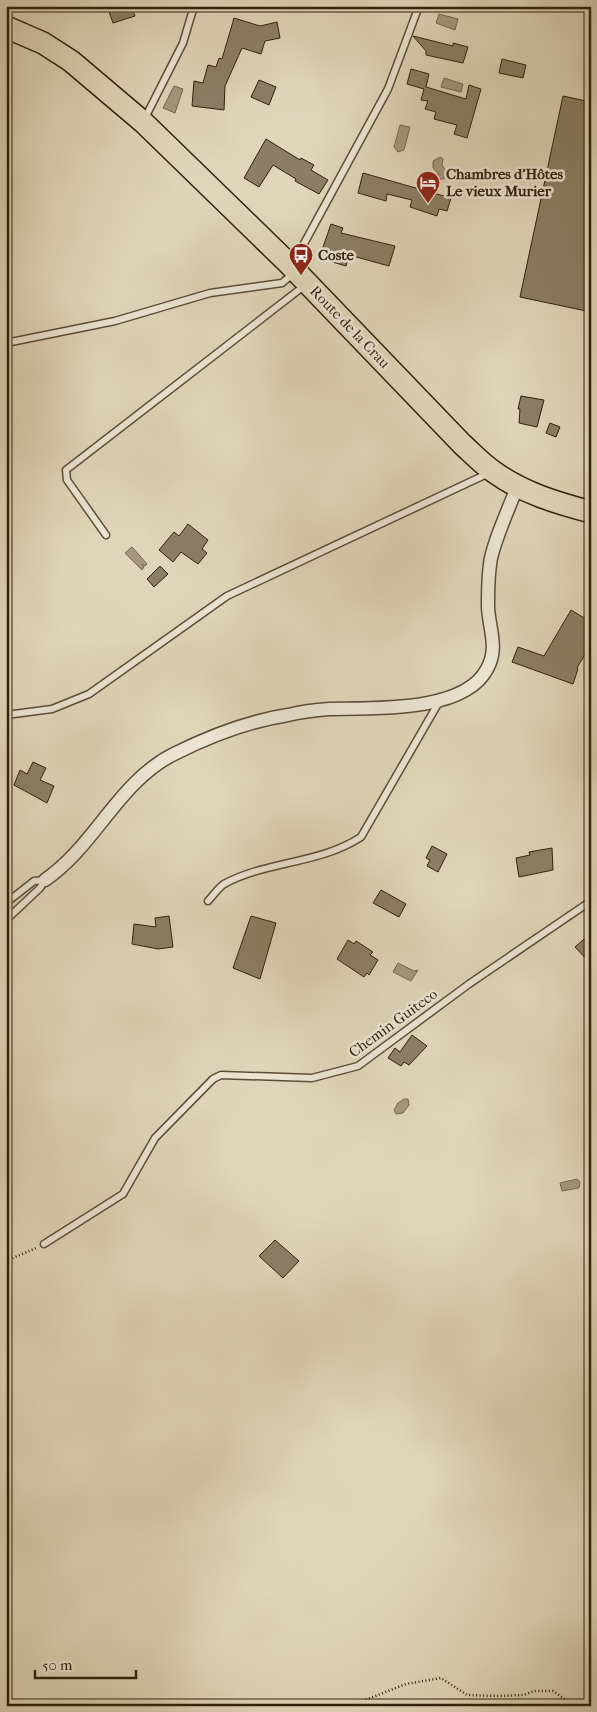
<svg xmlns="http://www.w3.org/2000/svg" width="597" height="1712" viewBox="0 0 597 1712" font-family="'IM FELL French Canon',serif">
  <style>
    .water { fill: #a4977e; stroke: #756750 }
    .building { fill: #8b7e65; stroke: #2f200b }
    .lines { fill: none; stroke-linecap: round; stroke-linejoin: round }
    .lane-casing { stroke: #5b4d36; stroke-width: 9 }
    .street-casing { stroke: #5b4d36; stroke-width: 15 }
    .primary-casing { stroke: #2f200b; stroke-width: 24 }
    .path { stroke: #2f200b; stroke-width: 2.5; stroke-dasharray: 1 2.5; stroke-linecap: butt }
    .lane { stroke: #ebe4d2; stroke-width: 6 }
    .street { stroke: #ebe4d2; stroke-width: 12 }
    .primary { stroke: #e0d5b9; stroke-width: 21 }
    .labels { text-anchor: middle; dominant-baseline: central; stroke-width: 5; stroke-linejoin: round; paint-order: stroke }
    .poi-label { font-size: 15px; font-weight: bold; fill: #2f200b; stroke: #ebe4d2; text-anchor: start }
    .street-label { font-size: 15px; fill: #2f200b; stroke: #ebe4d2 }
  </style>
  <rect width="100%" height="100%" fill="#e0d5b9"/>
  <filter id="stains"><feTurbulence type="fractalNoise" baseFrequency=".004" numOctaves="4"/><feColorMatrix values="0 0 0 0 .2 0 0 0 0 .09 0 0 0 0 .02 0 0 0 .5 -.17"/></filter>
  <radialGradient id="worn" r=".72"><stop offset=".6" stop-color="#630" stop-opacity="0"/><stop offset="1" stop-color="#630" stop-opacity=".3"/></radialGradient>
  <g class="water">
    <polygon points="439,14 458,19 455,30 436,23"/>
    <polygon points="444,78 463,84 461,92 441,87"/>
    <polygon points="174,86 183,89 175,113 163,108"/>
    <polygon points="400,125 410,127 404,150 398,152 394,147"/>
    <polygon points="440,157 443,159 442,165 447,173 444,179 437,179 438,173 433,168 433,161"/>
    <polygon points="132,547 147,564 145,566 142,564 144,567 142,570 125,553"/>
    <polygon points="398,963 414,971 418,970 411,981 393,972"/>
    <polygon points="404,1099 408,1099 409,1105 403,1113 396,1114 394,1110 398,1103"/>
    <polygon points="577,1179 580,1182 579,1188 562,1191 560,1183"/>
  </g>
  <g class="building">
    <polygon points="107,6 131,6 135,16 113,23"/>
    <polygon points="234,18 260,26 277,22 280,38 265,41 261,54 242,48 225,86 224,110 192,106 194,81 203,83 208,65 216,67 219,58 222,59"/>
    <polygon points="413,36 453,46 453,43 468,47 463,63 426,55 426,51"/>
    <polygon points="502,59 526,65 523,78 499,73"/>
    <polygon points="411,69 429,74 426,87 466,99 469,85 481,89 467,138 454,134 457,125 434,119 436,112 425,109 428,101 421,100 424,89 407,84"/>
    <polygon points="259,80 276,87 269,105 251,97"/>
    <polygon points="563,96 591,102 591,312 520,297"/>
    <polygon points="266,139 300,160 301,158 314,165 311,170 328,180 319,194 295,181 296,179 273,165 259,187 244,178"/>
    <polygon points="363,173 451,198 447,211 439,209 437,216 410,207 412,200 387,194 386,201 358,193"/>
    <polygon points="331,224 343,228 341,233 395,246 389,266 349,255 346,266 329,261 334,256 322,253 322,250"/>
    <polygon points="521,396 544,400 537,427 519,423 520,409 518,409"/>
    <polygon points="550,423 560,427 556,437 546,433"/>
    <polygon points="188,524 208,540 202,549 207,553 198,564 181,552 173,562 159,550 174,532 179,536"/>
    <polygon points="160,566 168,574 154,587 147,579"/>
    <polygon points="571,610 591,622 591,644 577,668 578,669 573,684 512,662 518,647 544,656"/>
    <polygon points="33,762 46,768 40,780 54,786 47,803 14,785 20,770 27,774"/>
    <polygon points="432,846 447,854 438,872 427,866 430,860 426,858"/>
    <polygon points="552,848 553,870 519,877 516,858 530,855 529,852"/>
    <polygon points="381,890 406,904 399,917 373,903"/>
    <polygon points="169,916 173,947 158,949 132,944 134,924 156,927 155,918"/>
    <polygon points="251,916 276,923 260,979 233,968"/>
    <polygon points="591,933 591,964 575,947"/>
    <polygon points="348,940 354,944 356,941 373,952 370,955 378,960 369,975 367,973 364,977 337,959"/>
    <polygon points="412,1035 427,1046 409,1065 404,1062 401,1066 388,1058 395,1048 400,1052"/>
    <polygon points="275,1240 299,1261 283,1278 259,1256"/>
  </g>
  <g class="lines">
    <defs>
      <g id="lane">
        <polyline points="145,118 183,43 194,6"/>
        <polyline points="291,260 300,251 388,89 419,6"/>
        <polyline points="6,343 115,321 210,293 282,283 293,274"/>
        <polyline points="106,535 67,480 66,470 304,286"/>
        <polyline points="6,715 52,709 89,694 227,596 489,473"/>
        <path d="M208 901C213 896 218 888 224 884 266 861 320 864 361 837L439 702"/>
        <polyline points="6,903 34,881 45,880"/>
        <polyline points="6,920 40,888 45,880"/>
        <polyline points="44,1244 123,1194 155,1138 213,1079 221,1075 312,1078 358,1066 469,984 591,901"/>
      </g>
      <path id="street" d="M45 880C95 846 119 781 174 754 208 737 249 721 288 715 301 712 315 710 329 709 372 708 464 713 487 669 499 648 489 629 488 607 488 593 488 578 490 565 491 547 510 506 517 487"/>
      <path id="primary" d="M6 27 43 43 71 61 143 122 288 263 462 444C472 453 482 464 494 472 523 493 557 503 591 512"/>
    </defs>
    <use href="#lane" class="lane-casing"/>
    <use href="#street" class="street-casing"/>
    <use href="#primary" class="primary-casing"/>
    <g class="path">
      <polyline points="6,1261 36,1248"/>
      <polyline points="230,1706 355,1704 406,1684 441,1678 467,1695 498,1696 524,1695 534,1691 553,1691 575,1706"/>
    </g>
    <use href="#lane" class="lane"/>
    <use href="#street" class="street"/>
    <use href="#primary" class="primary"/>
  </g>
  <defs>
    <symbol id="hotel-pin" viewBox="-11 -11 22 30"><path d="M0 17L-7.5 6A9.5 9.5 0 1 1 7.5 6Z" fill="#8f2418" stroke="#ebe4d2"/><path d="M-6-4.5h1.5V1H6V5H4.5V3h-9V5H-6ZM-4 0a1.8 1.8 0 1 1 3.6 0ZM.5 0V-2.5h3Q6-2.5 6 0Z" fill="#fff"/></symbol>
    <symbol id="bus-pin" viewBox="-11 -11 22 30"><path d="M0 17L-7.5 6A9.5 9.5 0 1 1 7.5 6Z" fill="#8f2418" stroke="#ebe4d2"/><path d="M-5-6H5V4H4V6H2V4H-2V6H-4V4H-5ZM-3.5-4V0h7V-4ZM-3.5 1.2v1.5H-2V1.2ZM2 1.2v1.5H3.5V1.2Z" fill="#fff"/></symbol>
  </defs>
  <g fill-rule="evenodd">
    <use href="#hotel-pin" x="414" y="169" width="28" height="38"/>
    <use href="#bus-pin" x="287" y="241" width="28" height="38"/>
  </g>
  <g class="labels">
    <g class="poi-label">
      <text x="446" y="174">Chambres d'Hôtes<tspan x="446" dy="17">Le vieux Murier</tspan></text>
      <text x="318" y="255">Coste</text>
    </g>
    <g class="street-label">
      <text transform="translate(350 327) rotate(46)">Route de la Crau</text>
      <text transform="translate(393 1023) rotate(-36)">Chemin Guiteco</text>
    </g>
  </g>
  <rect width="597" height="1712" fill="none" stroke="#e0d5b9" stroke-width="25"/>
  <rect x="8" y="8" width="582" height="1697" fill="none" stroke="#2f200b" stroke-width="2.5"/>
  <rect x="12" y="12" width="572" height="1687" fill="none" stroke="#2f200b"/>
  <path d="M35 1670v8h101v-8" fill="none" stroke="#2f200b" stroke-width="2.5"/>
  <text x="42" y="1670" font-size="15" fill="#2f200b" stroke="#ebe4d2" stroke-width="4" paint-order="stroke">50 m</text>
  <rect width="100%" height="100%" filter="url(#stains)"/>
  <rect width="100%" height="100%" fill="url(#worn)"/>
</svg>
